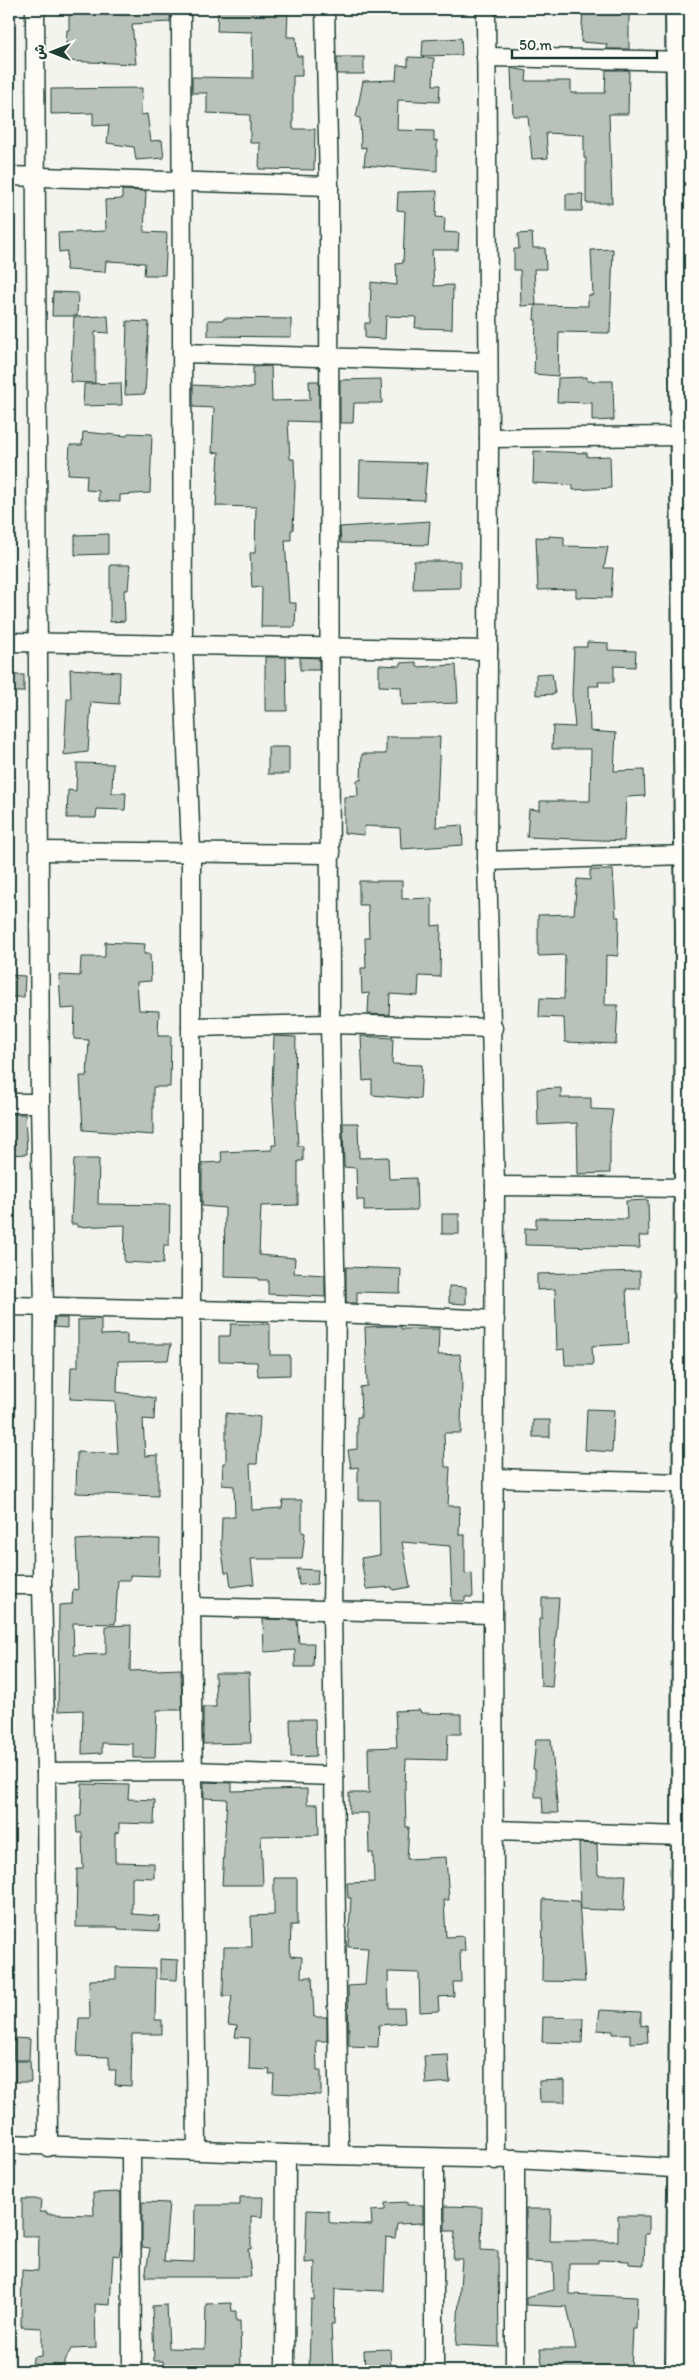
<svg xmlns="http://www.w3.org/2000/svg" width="699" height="2380" viewBox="0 0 699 2380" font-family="Itim,'Playpen Sans Arabic',sans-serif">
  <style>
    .building { fill: #b9c1bb; stroke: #1f3d34 }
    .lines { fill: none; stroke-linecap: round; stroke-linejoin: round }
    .minor-casing { stroke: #1f3d34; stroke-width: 21 }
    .tertiary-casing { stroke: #1f3d34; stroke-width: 26 }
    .minor { stroke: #fdfcf7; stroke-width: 18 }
    .tertiary { stroke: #fdfcf7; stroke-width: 22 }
  </style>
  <rect width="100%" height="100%" fill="#f4f4ef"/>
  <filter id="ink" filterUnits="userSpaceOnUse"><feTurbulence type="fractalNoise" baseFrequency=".02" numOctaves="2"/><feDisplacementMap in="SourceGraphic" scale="10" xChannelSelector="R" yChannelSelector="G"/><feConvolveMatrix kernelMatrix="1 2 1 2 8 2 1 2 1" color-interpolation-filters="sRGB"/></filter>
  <g filter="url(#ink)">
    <g class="building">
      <polygon points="69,9 170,9 170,22 132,24 136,64 65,61 67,30 69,30"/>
      <polygon points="218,9 288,9 287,37 296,37 297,56 302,56 302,76 293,76 293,129 315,129 314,170 259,169 260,143 250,143 250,115 207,113 207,93 192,93 192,77 253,78 252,32 217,31"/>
      <polygon points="583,9 629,9 629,49 606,49 607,44 581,42"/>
      <polygon points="461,38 462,55 422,56 423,40"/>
      <rect x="337" y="57" width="27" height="17"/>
      <polygon points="408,57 434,58 433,85 440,85 439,102 398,100 397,130 434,131 434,141 437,140 437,171 364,165 366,147 361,148 360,118 356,117 363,81 396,80 397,65 408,66"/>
      <polygon points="511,68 527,71 526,81 571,81 571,93 605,93 606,70 629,70 628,114 609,114 612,203 586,203 586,158 584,158 584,135 546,133 548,158 532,159 528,116 513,116"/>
      <polygon points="142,88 141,115 147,114 151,141 162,140 164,158 136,160 134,147 107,143 109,125 93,126 93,113 51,114 51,89"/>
      <polygon points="122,190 146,191 144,232 167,233 165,275 144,275 145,263 106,261 105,272 66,270 67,251 59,252 58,233 106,231 105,200 122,199"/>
      <polygon points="437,191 436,217 445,218 444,232 459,233 458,250 432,250 434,286 453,285 452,329 415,328 416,317 386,316 385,339 365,338 365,323 370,323 371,282 397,285 396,264 403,263 405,211 397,210 398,192"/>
      <polygon points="566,194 583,194 582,211 566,211"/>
      <polygon points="532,233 533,248 545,248 546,269 534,269 536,305 521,306 520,270 514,270 514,249 519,249 518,234"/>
      <polygon points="613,249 610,333 559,332 558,376 534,374 536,320 534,320 535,305 588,306 588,295 593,295 591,250"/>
      <polygon points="53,292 78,293 77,316 52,316"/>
      <polygon points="108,316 109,333 95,332 95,383 70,382 74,317"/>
      <polygon points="224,318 291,319 291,337 208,336 208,320 224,320"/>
      <polygon points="127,321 149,322 145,394 125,395"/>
      <polygon points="271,366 272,401 310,400 309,381 319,381 319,422 288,421 290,459 294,459 295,486 293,530 291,530 291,540 285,540 289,603 296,603 295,627 261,627 262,587 252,588 250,553 255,553 256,507 216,506 219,452 212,453 214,408 193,407 193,385 253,388 253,367"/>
      <polygon points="587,377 587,381 613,381 614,420 592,421 592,403 557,402 558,378"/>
      <polygon points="381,379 382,403 354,403 353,423 340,423 340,380"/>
      <polygon points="121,383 122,405 83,406 84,384"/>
      <polygon points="83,432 127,436 128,433 152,434 150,493 120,495 120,502 99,501 99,491 86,490 87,475 68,474 70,445 82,445"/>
      <polygon points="534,451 587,453 587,457 610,456 611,488 573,490 573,485 533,483"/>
      <polygon points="360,461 427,463 424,500 359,498"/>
      <polygon points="430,521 428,545 341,543 340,527"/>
      <polygon points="108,534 108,554 75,555 75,535"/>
      <polygon points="549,536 564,537 564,546 608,547 604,568 613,568 611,598 576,597 576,589 538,590 536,537 549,538"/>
      <polygon points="414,561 460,561 460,588 413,589"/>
      <polygon points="110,565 130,565 128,590 124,590 125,621 110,622"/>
      <polygon points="587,642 608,643 608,650 636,651 635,667 614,666 614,682 598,682 599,686 589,686 590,731 616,733 614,771 644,770 645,796 626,797 624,841 527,837 529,809 540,810 540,801 590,801 591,749 552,749 553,726 575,727 572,694 574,647 587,647"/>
      <polygon points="265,657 286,657 287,711 265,711"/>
      <polygon points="300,657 319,658 319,670 300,670"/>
      <polygon points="416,662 417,667 456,665 458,703 402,705 401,687 379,686 379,665 400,666 400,663"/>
      <polygon points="70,669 120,672 119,704 91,702 88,752 64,755 67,699 71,699"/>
      <polygon points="552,673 555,694 536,695 536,674"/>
      <rect x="9" y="675" width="15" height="17"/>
      <polygon points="386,737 440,737 436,827 462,825 463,845 401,849 400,828 365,826 364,835 344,833 344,797 358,796 357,780 361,780 362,754 386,754"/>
      <rect x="268" y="747" width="21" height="27"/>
      <polygon points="77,763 113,764 112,793 126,793 125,810 97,809 96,818 67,818 68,790 76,791"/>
      <polygon points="590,870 613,870 616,917 619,917 618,956 606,955 605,1005 618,1005 616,1044 565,1042 564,1018 539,1017 540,998 564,999 565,955 538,956 538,915 574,914 577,879 590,880"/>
      <polygon points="359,881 402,881 402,899 432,898 432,926 441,925 440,977 419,976 418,996 390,994 389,1015 368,1014 369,993 362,994 361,968 366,968 365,938 369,938 368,905 359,905"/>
      <polygon points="105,942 145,944 144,954 150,954 151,981 137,982 139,1010 159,1011 158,1036 171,1036 170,1087 153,1087 153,1135 83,1130 80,1076 87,1076 89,1040 74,1039 75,1008 61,1009 59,975 80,976 81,957 105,957"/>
      <polygon points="9,975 25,976 24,997 9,997"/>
      <polygon points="274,1036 296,1037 295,1081 298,1146 303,1146 303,1161 298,1161 298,1205 261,1206 259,1255 295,1258 294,1273 325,1275 325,1297 268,1294 268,1280 258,1280 258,1278 224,1277 225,1208 202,1206 202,1163 222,1162 221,1152 272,1150 272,1145 276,1145 272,1087"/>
      <polygon points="361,1036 393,1038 392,1064 422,1065 420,1099 372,1095 372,1080 363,1081"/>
      <polygon points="561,1088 561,1098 591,1098 591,1109 613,1110 610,1129 610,1173 578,1174 577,1123 538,1125 537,1089"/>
      <polygon points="9,1114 25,1114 27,1154 9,1155"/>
      <polygon points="343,1123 358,1123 359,1158 388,1157 389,1179 416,1178 417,1210 364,1211 364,1200 357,1200 356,1168 344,1167"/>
      <polygon points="74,1159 99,1159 98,1204 170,1205 169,1245 164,1245 163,1264 124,1262 125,1225 77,1227 77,1224 71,1224"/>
      <polygon points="648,1200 649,1236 639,1236 640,1248 525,1245 525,1228 536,1229 536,1218 627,1219 626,1201"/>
      <rect x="442" y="1214" width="17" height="20"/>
      <polygon points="346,1267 401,1269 400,1293 357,1292 357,1303 346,1303"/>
      <polygon points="640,1271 640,1289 626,1289 629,1344 592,1346 593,1365 565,1365 564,1349 557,1350 555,1289 537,1290 537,1274"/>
      <polygon points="449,1286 466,1287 466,1304 449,1303"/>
      <polygon points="55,1318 67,1318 67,1328 54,1327"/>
      <polygon points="101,1319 101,1335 127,1334 127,1344 171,1344 168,1360 118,1361 117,1392 155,1398 154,1420 143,1419 145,1456 158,1455 158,1496 76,1493 77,1452 118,1454 115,1401 70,1399 71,1367 78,1367 78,1320"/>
      <polygon points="231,1324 270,1324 270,1355 290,1355 290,1375 258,1376 257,1362 219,1361 219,1336 230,1336"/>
      <polygon points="389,1326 401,1326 401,1329 439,1329 438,1355 460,1354 462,1380 461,1433 444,1433 445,1467 450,1467 448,1506 460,1506 459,1535 465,1535 465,1574 472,1573 473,1597 465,1597 465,1601 452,1601 450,1546 402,1542 410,1587 393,1590 392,1587 366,1589 361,1558 380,1555 379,1500 358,1500 358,1467 351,1468 348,1450 357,1449 357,1417 361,1417 360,1387 367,1386 365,1327"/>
      <polygon points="587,1409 614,1410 612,1452 585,1450"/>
      <polygon points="226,1413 260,1417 257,1464 250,1464 252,1510 282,1508 283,1500 302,1500 302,1532 305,1533 302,1559 251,1559 254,1584 231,1587 229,1572 225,1573 221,1544 222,1517 235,1517 234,1486 222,1485 223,1463 226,1463"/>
      <rect x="533" y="1420" width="17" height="17"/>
      <polygon points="106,1538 160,1539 159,1576 130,1575 130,1580 118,1580 115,1624 73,1623 74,1655 106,1654 106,1626 131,1625 130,1671 181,1669 182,1710 157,1710 155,1758 133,1758 133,1744 102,1743 102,1753 82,1754 83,1710 58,1711 59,1605 72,1604 73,1589 78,1590 76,1540"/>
      <polygon points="297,1569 318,1570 317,1584 299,1585"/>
      <polygon points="542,1598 559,1598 552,1687 541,1686 539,1619 542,1619"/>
      <polygon points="263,1619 297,1620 299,1643 314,1643 313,1667 295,1667 295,1650 264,1652"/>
      <polygon points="215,1673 249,1673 251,1743 203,1744 203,1707 216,1707"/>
      <polygon points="420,1710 421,1713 461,1714 461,1734 448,1734 447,1760 406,1759 405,1787 406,1827 409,1827 407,1859 446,1857 449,1900 444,1900 446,1937 464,1936 465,1951 460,1951 461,1982 453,1982 454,1996 438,1997 439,2011 420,2012 419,1973 388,1972 389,2008 404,2008 405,2023 379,2025 378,2047 349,2046 348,1986 365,1985 368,1948 348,1947 351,1898 348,1898 347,1883 374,1882 373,1853 369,1853 368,1813 349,1813 349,1793 369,1793 368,1748 397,1747 395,1711"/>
      <polygon points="290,1719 315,1719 316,1756 291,1757"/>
      <polygon points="536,1739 551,1739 558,1813 543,1813 542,1797 535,1797 535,1769 533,1769"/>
      <polygon points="204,1782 232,1783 232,1791 307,1789 307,1804 318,1804 319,1835 261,1836 263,1885 222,1885 227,1799 204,1798"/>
      <polygon points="82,1784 129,1785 128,1799 155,1800 154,1824 119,1823 119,1832 115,1833 115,1862 154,1863 154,1878 132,1877 132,1914 160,1916 159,1931 118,1929 118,1927 76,1927 77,1869 83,1869 82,1833 77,1833 76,1816 81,1816"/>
      <polygon points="579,1843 597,1844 598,1875 626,1875 624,1911 581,1909"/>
      <polygon points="274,1878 297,1878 297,1925 291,1925 290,1956 302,1957 301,1977 312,1977 314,2017 327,2017 327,2041 316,2041 317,2070 321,2070 321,2095 273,2093 274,2074 269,2074 270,2070 249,2069 250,2038 235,2037 237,2026 228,2025 232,1996 223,1996 224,1947 252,1947 251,1916 274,1915"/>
      <polygon points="543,1899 579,1901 585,1982 542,1981"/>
      <polygon points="160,1959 178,1960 177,1980 160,1979"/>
      <polygon points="116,1967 156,1968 155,2020 162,2020 162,2034 132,2034 131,2086 115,2085 116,2070 109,2070 109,2057 77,2056 79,2018 90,2018 89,1980 116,1979"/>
      <polygon points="600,2010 641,2012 641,2026 647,2025 648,2042 630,2043 630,2034 613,2034 613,2031 597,2030"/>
      <polygon points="543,2017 583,2018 582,2043 542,2042"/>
      <polygon points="14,2038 30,2039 29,2060 13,2060"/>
      <polygon points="448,2055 450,2082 426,2084 424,2056"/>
      <polygon points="15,2061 30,2061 31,2082 15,2082"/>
      <polygon points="565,2080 565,2102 540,2102 539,2081"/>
      <polygon points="121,2192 121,2245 119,2256 113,2255 110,2305 95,2304 96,2348 71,2349 60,2371 32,2371 33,2357 42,2356 42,2328 21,2327 22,2270 38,2271 39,2236 22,2236 22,2199 41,2199 40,2212 47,2212 47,2214 94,2215 93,2193"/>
      <polygon points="240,2197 263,2197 262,2217 251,2216 251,2249 248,2249 251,2277 145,2277 150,2248 142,2247 142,2202 169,2203 164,2261 194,2262 195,2205 240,2205"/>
      <polygon points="407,2202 407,2205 423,2205 423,2223 397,2224 395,2238 386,2237 384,2291 335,2289 334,2324 331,2324 333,2368 309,2369 311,2299 314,2300 315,2262 305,2263 307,2210 329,2211 329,2222 332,2223 372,2225 371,2211 385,2210 385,2203"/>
      <polygon points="445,2206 482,2207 481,2250 498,2251 499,2347 456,2345 462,2259 453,2259 455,2231 445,2231"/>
      <polygon points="526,2209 551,2209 550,2241 618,2241 618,2216 649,2216 649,2234 645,2234 644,2265 629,2264 629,2261 598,2260 598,2263 569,2263 569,2294 637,2297 636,2329 633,2329 631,2371 543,2371 540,2349 576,2349 567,2307 526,2305 526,2297 554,2290 553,2263 526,2262"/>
      <polygon points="231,2303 232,2311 236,2311 236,2321 240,2321 241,2371 164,2371 163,2361 154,2361 152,2306 167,2305 169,2348 205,2349 206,2304"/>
      <polygon points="390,2349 391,2371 365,2371 364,2350"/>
    </g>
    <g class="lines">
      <defs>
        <g id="minor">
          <polyline points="35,9 40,1103 44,1308 42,1585 46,1772 48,2147"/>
          <polyline points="181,9 183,645 191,852 191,1607 197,2150"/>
          <polyline points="325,9 329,186 330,1024 336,1313 332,1610 339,2155"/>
          <polyline points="486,9 489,438 487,861 495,1186 493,1614 495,2160"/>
          <polyline points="486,57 690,61"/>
          <polyline points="9,176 329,186"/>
          <polyline points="182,353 488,362"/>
          <polyline points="489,438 681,436"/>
          <polyline points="9,642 488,650"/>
          <polyline points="39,851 331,854"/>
          <polyline points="487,861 686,855"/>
          <polyline points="191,1027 330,1024 493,1028"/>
          <polyline points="9,1103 40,1103"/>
          <polyline points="495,1186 687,1188"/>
          <polyline points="9,1306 336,1313 495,1320"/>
          <polyline points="494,1478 685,1483"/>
          <polyline points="9,1585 42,1585"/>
          <polyline points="191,1607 493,1614"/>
          <polyline points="46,1772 193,1771 334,1776"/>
          <polyline points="495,1830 683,1836"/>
          <polyline points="9,2144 286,2154 515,2159 690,2169"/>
          <polyline points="131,2150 132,2371"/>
          <polyline points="515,2159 515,2371"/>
          <polyline points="285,2371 286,2154"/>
          <polyline points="434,2371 434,2159"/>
        </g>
        <polyline id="tertiary" points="677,2371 683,1836 687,934 677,9"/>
      </defs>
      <use href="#minor" class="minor-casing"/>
      <use href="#tertiary" class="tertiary-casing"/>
      <use href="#minor" class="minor"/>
      <use href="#tertiary" class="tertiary"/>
    </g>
  </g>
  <rect width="699" height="2380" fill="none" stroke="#fdfcf7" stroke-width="30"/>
  <rect x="15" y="15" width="669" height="2350" fill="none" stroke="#1f3d34" stroke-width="2" filter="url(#ink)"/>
  <g transform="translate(52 52) rotate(270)" stroke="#fdfcf7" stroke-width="4" paint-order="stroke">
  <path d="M0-4L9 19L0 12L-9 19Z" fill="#1f3d34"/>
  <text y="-8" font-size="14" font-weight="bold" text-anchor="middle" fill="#1f3d34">ش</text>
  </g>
  <path d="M512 50v8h145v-8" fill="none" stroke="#1f3d34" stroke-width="2.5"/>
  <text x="519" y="50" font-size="15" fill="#1f3d34" stroke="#fdfcf7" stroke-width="4" paint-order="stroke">50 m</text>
</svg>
